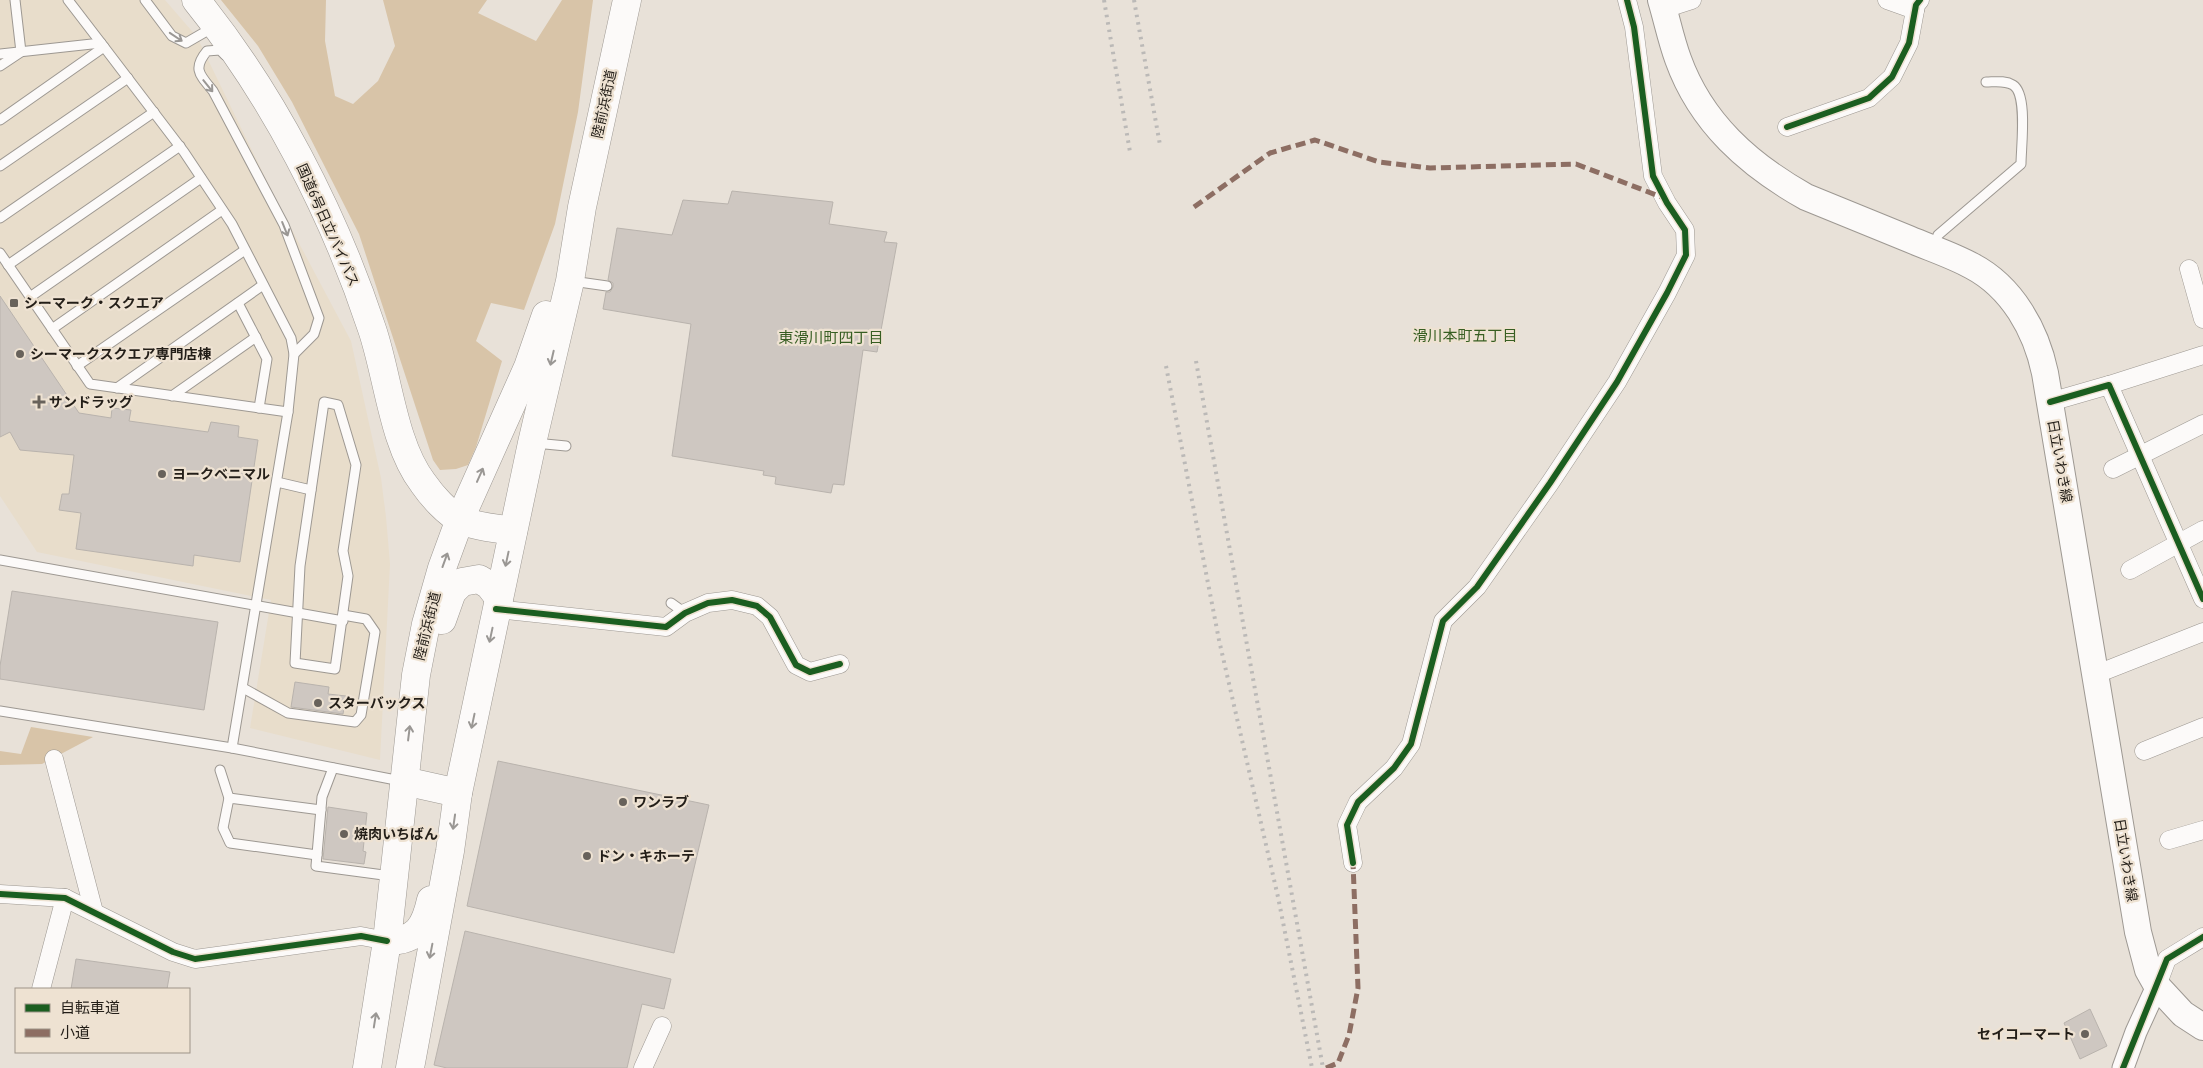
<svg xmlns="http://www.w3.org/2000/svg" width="2203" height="1068" viewBox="0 0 2203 1068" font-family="'Asap Condensed','Noto Sans JP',sans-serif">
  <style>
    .built { fill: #e8ddcb }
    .forest { fill: #d8c4a8 }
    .building { fill: #cec7c1; stroke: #b9b3ad }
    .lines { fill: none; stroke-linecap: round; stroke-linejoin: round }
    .service-casing { stroke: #9d9892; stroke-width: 11 }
    .minor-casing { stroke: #9d9892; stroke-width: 19 }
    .tertiary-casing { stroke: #9d9892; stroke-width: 23 }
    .primary-casing { stroke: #9d9892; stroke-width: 28 }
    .trunk-casing { stroke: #9d9892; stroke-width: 29 }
    .service { stroke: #fcfaf9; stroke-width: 9 }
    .minor { stroke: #fcfaf9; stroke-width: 18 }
    .tertiary { stroke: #fcfaf9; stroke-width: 21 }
    .primary { stroke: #fcfaf9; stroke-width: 26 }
    .trunk { stroke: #fcfaf9; stroke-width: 28 }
    .rail { stroke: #bbb9b7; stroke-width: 4; stroke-dasharray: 2.5 5; stroke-linecap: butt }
    .quiet { stroke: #8d6e63; stroke-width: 5; stroke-dasharray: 10 5; stroke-linecap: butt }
    .cycleway-casing { stroke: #eee2d2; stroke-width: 9 }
    .cycleway { stroke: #1b5e20; stroke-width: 6 }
    .oneway { stroke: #9a9794 }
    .poi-dot { fill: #68625b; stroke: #eee2d2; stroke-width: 2 }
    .labels { text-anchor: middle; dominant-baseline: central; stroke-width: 4.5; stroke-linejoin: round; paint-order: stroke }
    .street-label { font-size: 14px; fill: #231e18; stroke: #eee2d2 }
    .poi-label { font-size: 14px; font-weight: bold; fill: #231e18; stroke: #eee2d2; text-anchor: start }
    .neighbourhood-label { font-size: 15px; fill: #375e22; stroke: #eee2d2 }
  </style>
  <rect width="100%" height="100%" fill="#e8e1d8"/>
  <polygon class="built" points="0,0 165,0 197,37 276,200 351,341 381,478 386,517 390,564 380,760 250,728 271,600 37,552 0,496"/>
  <g class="forest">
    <polygon points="221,0 326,0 325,41 335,96 353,104 378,81 395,46 383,0 487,0 478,13 536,41 562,0 593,0 578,112 555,224 524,310 491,303 476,341 502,361 476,447 468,465 456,469 440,470 433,460 359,234 292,102 258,46"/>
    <polygon points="31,727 93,737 42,764 0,765 0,751 21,754"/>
  </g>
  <g class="building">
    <polygon points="732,191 833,202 829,224 887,232 884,242 897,243 877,352 863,350 844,485 833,484 831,493 775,484 776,477 763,475 764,471 672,456 691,324 603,309 606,292 610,292 613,287 613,283 608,280 617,228 672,235 683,200 728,204"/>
    <polygon points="0,296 79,413 111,418 112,408 131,410 129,421 208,432 211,422 239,426 238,437 258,440 240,562 194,555 193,566 76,549 81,513 59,510 62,494 69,494 74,455 20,450 10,432 0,437"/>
    <polygon points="12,591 218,622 204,710 0,679 0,666"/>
    <polygon points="295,682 329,687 328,694 346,696 343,714 291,707"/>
    <polygon points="498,761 709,805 674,953 467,906"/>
    <polygon points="328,807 367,813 363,851 366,852 364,864 323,859"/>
    <polygon points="465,931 671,979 664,1009 642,1004 627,1068 447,1068 434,1065"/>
    <polygon points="76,959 170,972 167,989 71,989"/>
    <polygon points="2090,1009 2107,1046 2080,1059 2064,1023"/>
  </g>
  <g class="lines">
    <defs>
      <g id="service">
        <polyline points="68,0 101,43"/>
        <polyline points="145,0 172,36 186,43 205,32 206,22"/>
        <polyline points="0,54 101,43 184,152 232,224 291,338 294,354 288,412 232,748"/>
        <path d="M225 55 220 50 207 51C192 69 200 75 213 91L284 225 319 318 314 334 294 354"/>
        <polyline points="0,66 21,52 15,0"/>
        <polyline points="0,120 104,47"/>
        <polyline points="0,166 128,78"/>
        <polyline points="0,218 154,112"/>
        <path d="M1934 247 1938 235 2021 164C2021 147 2028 94 2013 85 2005 80 1994 82 1986 82"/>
        <polyline points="0,253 90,384 288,412"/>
        <polyline points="8,265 180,146"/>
        <polyline points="572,281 607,286"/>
        <polyline points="30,297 201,178"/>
        <polyline points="238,303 267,359 259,408"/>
        <polyline points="52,329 222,210"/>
        <polyline points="77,366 245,250"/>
        <polyline points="117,388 263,285"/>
        <polyline points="172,396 256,337"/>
        <polygon points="324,402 338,405 356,465 343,551 348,576 335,669 295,663 300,566"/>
        <polyline points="535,443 566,446"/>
        <polyline points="277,482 311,490"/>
        <polyline points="0,560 343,621"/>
        <polyline points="671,603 685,613"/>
        <polyline points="243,688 288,713 355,722 361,715 375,632 366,619 343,615"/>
        <polyline points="0,711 232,748 401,781"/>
        <polyline points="333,768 322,797 316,866 391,876"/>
        <polyline points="220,770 229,798"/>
        <polyline points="317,855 230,843 223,828 229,798 321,810"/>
      </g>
      <g id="minor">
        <polyline points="1887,0 1915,10"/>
        <polyline points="1664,9 1692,0"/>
        <polyline points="1787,127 1869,98 1892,77 1909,43 1916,5 1920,0"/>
        <polyline points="2189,269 2203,319"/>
        <polyline points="2109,385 2203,355"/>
        <polyline points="2050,402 2109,385 2203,599"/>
        <polyline points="2113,469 2203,424"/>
        <polyline points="2130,570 2203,530"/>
        <polyline points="496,609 666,627 685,613 708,603 732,600 757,606 770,617 796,665 810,672 840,664"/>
        <polyline points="2095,672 2107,670 2203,632"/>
        <polyline points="2144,751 2203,727"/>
        <polyline points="54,759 94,912"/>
        <polyline points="2169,840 2203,830"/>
        <polyline points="1353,863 1347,825 1358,802 1394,768 1411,744 1443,621 1477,587 1550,483 1617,382 1667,293 1686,255 1685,230 1667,203 1653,176 1634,27 1627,0"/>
        <polyline points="0,894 65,898 173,952 195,959 361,936 387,941"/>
        <polyline points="2157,986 2167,959 2203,937"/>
        <polyline points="41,989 65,898"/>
        <polyline points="643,1068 662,1026"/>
      </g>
      <polyline id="tertiary" points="2123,1068 2136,1032 2157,986"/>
      <path id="primary" d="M1661 0C1667 20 1671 40 1678 59 1701 123 1749 165 1806 197 1840 211 1875 225 1909 239 1930 248 1952 255 1972 266 2012 287 2036 330 2045 373L2138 932 2148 970 2157 986 2183 1014 2203 1027"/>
      <g id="trunk">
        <path d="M196 0C273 95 334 214 372 329 388 376 393 444 423 483 432 496 447 513 461 520 476 527 496 528 513 531"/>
        <polyline points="442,620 452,592 462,582 479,579 489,585 499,598"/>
        <polyline points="404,781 458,793"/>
        <path d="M387 941C417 941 425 927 431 900"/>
        <polyline points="367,1068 387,941 416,675 426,624 442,568 460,519 528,367 546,315"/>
        <polyline points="410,1068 450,851 458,793 532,443 570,281 582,207 627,0"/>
      </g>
    </defs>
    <use href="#service" class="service-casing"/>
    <use href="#minor" class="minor-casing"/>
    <use href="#tertiary" class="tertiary-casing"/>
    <use href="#primary" class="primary-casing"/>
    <use href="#trunk" class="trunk-casing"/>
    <use href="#service" class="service"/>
    <use href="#minor" class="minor"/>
    <use href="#tertiary" class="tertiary"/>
    <use href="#primary" class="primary"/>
    <use href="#trunk" class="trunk"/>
    <g class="rail">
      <polyline points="1104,0 1130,152"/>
      <polyline points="1134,0 1160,145"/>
      <polyline points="1196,361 1323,1068"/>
      <polyline points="1166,366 1219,640 1278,897 1312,1068"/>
    </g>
    <g class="quiet">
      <polyline points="1194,207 1270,153 1315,140 1379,162 1430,168 1576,164 1664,198"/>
      <polyline points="1326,1068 1338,1063 1349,1035 1358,988 1353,863"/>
    </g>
    <defs>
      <g id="cycleway">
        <polyline points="1787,127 1869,98 1892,77 1909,43 1916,5 1920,0"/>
        <polyline points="2050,402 2109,385 2203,599"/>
        <polyline points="496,609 666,627 685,613 708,603 732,600 757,606 770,617 796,665 810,672 840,664"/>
        <polyline points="1353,863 1347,825 1358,802 1394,768 1411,744 1443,621 1477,587 1550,483 1617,382 1667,293 1686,255 1685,230 1667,203 1653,176 1634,27 1627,0"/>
        <polyline points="0,894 65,898 173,952 195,959 361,936 387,941"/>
        <polyline points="2123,1068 2167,959 2203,937"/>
      </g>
    </defs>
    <use href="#cycleway" class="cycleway-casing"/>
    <use href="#cycleway" class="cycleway"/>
  </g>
  <defs><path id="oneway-shaft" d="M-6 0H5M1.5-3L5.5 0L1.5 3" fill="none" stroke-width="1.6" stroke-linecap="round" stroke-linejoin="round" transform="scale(1.25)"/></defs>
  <g class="oneway">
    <use href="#oneway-shaft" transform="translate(176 37) rotate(34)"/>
    <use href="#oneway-shaft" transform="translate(208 86) rotate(51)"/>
    <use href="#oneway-shaft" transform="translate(285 229) rotate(68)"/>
    <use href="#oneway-shaft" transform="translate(552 358) rotate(103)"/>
    <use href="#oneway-shaft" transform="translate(480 475) rotate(-66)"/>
    <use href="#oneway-shaft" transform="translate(507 559) rotate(102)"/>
    <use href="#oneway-shaft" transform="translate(445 560) rotate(-70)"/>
    <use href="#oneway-shaft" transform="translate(491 635) rotate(102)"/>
    <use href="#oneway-shaft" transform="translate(473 721) rotate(102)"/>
    <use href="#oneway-shaft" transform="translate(409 733) rotate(-83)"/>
    <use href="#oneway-shaft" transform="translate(454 822) rotate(98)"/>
    <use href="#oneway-shaft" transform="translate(431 951) rotate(101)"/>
    <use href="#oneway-shaft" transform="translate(375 1020) rotate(-81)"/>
  </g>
  <g class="poi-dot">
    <rect x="9" y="298" width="10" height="10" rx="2.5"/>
    <circle cx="20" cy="354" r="5"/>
    <path d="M36.5 394.5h5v5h5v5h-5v5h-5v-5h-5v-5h5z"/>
    <circle cx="162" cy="474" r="5"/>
    <circle cx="318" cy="703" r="5"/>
    <circle cx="623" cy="802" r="5"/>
    <circle cx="344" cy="834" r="5"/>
    <circle cx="587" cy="856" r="5"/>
    <circle cx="2085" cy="1034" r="5"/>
  </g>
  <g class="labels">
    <g class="street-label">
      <text transform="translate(604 104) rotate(-78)">陸前浜街道</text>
      <text transform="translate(328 225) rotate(66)">国道6号日立バイパス</text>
      <text transform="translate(2060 461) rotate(80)">日立いわき線</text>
      <text transform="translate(427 626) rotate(-76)">陸前浜街道</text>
      <text transform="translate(2126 860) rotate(81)">日立いわき線</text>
    </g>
    <g class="poi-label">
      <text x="24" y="303">シーマーク・スクエア</text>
      <text x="30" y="354">シーマークスクエア専門店棟</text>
      <text x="49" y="402">サンドラッグ</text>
      <text x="172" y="474">ヨークベニマル</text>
      <text x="328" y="703">スターバックス</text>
      <text x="633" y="802">ワンラブ</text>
      <text x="354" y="834">焼肉いちばん</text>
      <text x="597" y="856">ドン・キホーテ</text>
      <text x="2075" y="1034" text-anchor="end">セイコーマート</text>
    </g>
    <g class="neighbourhood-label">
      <text x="1465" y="335">滑川本町五丁目</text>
      <text x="831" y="337">東滑川町四丁目</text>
    </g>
  </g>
  <rect x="15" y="988" width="175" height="65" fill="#eee2d2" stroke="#9d9488"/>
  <rect x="25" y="1004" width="25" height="8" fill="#1b5e20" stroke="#9d9488"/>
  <text x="60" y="1013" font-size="15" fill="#231e18">自転車道</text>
  <rect x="25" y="1029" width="25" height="8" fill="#8d6e63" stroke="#9d9488"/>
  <text x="60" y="1038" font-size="15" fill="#231e18">小道</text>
</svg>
